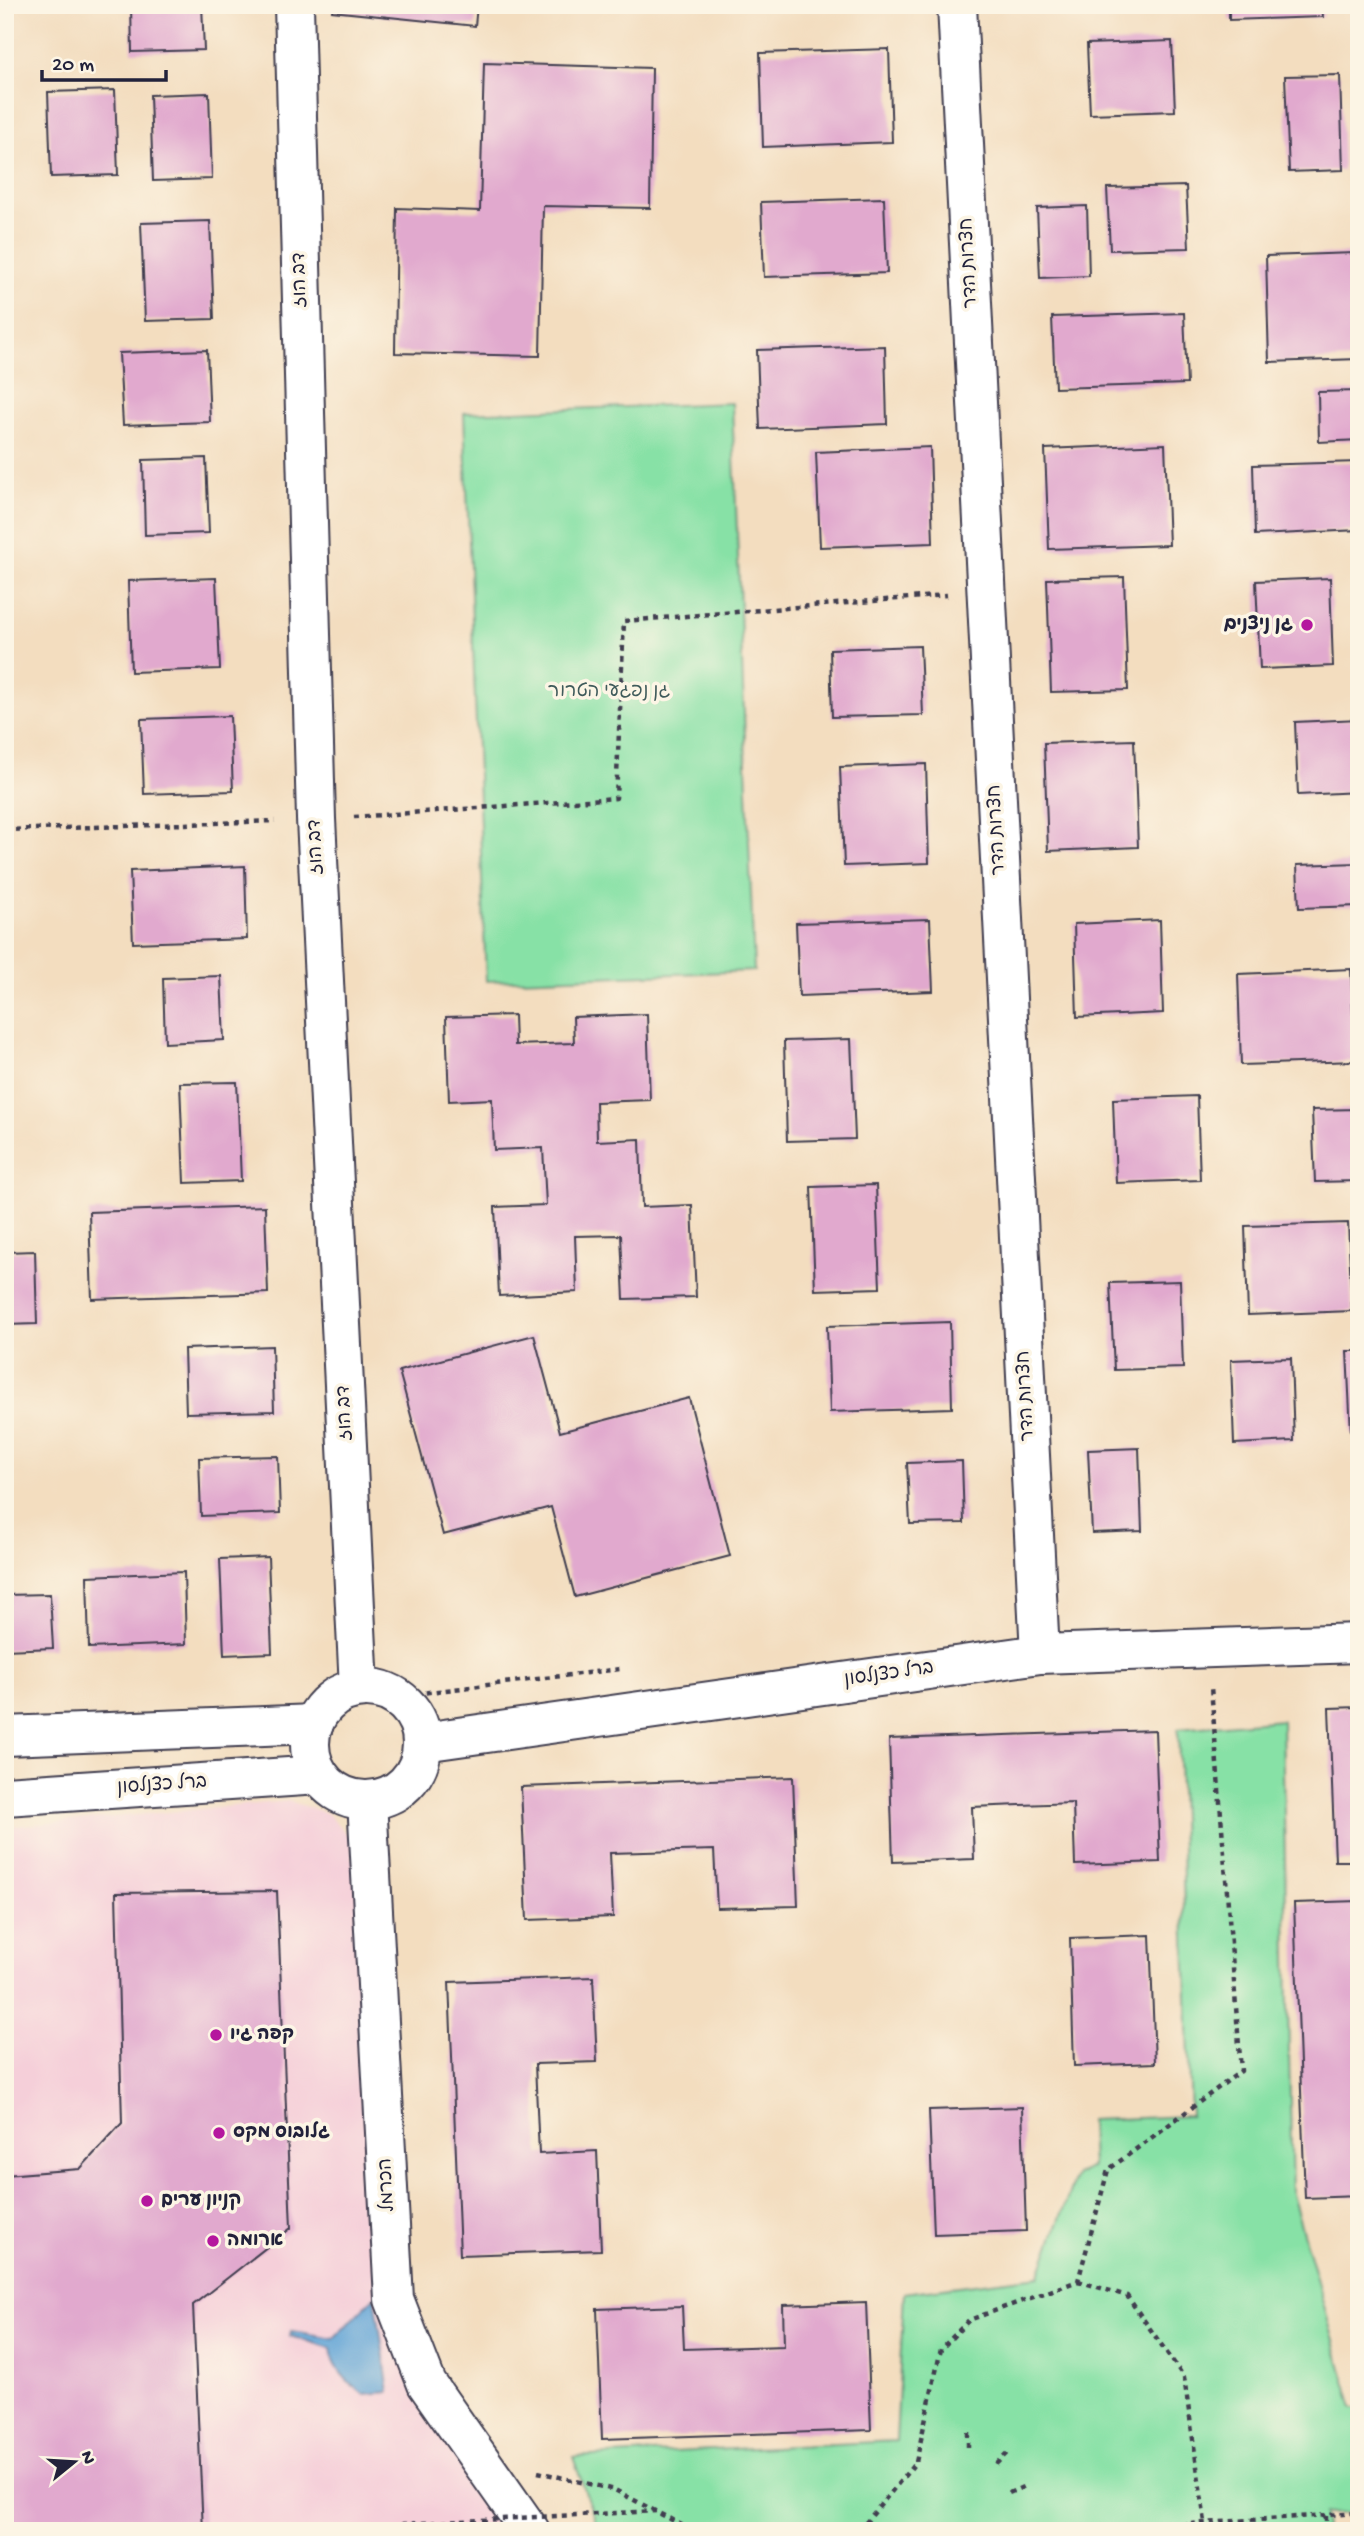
<svg xmlns="http://www.w3.org/2000/svg" width="1364" height="2536" viewBox="0 0 1364 2536" font-family="'Gochi Hand','Playpen Sans Hebrew',sans-serif">
  <style>
    .built { fill: #f5cfd9 }
    .green { fill: #87e1a6; stroke: #548270; stroke-width: 2 }
    .water { fill: #63a5d7; stroke: #426489; stroke-width: 2 }
    .building { fill: #e1a9ce }
    .lines { fill: none; stroke-linecap: round; stroke-linejoin: round }
    .street-casing { stroke: #413e4f; stroke-width: 42 }
    .secondary-casing { stroke: #413e4f; stroke-width: 42 }
    .path { stroke: #413e4f; stroke-width: 4.5; stroke-dasharray: 5 5; stroke-linecap: butt }
    .street { stroke: #fff; stroke-width: 38 }
    .secondary { stroke: #fff; stroke-width: 38 }
    .path-bridge { stroke: #413e4f; stroke-width: 4.5; stroke-dasharray: 5 5; stroke-linecap: butt }
    .poi-dot { fill: #b5179e; stroke: #fcf5e5; stroke-width: 2.5 }
    .labels { text-anchor: middle; dominant-baseline: central; stroke-width: 7; stroke-linejoin: round; paint-order: stroke }
    .street-label { font-size: 19px; fill: #22223b; stroke: #fcf5e5 }
    .poi-label { font-size: 19px; font-weight: bold; fill: #22223b; stroke: #fcf5e5; text-anchor: start }
    .park-label { font-size: 19px; fill: #405b5b; stroke: #fcf5e5 }
  </style>
  <rect width="100%" height="100%" fill="#fcf5e5"/>
  <filter id="ink" filterUnits="userSpaceOnUse"><feTurbulence type="fractalNoise" baseFrequency=".0143" numOctaves="2"/><feDisplacementMap in="SourceGraphic" scale="14" xChannelSelector="R" yChannelSelector="G"/><feConvolveMatrix kernelMatrix="1 2 1 2 8 2 1 2 1" color-interpolation-filters="sRGB"/></filter>
  <filter id="wash" filterUnits="userSpaceOnUse"><feTurbulence type="fractalNoise" baseFrequency=".00686" numOctaves="4" result="noise"/><feDisplacementMap in="SourceGraphic" scale="28" xChannelSelector="R" yChannelSelector="G"/><feGaussianBlur stdDeviation="1.57" result="paint"/><feColorMatrix in="noise" values="0 0 0 0 0 0 0 0 0 0 0 0 0 0 0 0 0 1.4 0 .05"/><feComposite in="paint" operator="in"/></filter>
  <g filter="url(#wash)">
    <rect width="100%" height="100%" fill="#f3ddbf"/>
    <polygon class="built" points="289,1801 327,1813 351,1839 418,2393 503,2531 5,2531 5,1827"/>
    <g class="green">
      <polygon points="732,403 754,971 486,981 464,413"/>
      <polygon points="1282,1720 1292,2194 1353,2408 1359,2408 1359,2513 1324,2514 1325,2531 599,2531 573,2457 896,2441 904,2293 1039,2276 1076,2175 1092,2167 1090,2120 1191,2116 1178,1729"/>
    </g>
    <path class="water" d="M375 2296 389 2392 363 2394C347 2381 333 2369 331 2348L290 2336 291 2331 334 2338Z"/>
    <g id="blocks">
      <g class="building">
        <polygon points="131,5 202,5 204,50 132,52"/>
        <polygon points="333,5 477,5 475,26 332,11"/>
        <polygon points="1229,5 1322,5 1323,17 1229,20"/>
        <polygon points="1172,41 1175,111 1090,114 1087,44"/>
        <polygon points="889,49 892,142 763,147 760,53"/>
        <polygon points="484,63 652,68 650,208 543,206 540,356 395,353 397,208 480,211"/>
        <polygon points="1340,75 1343,170 1289,172 1285,76"/>
        <polygon points="115,90 118,175 51,177 48,92"/>
        <polygon points="209,93 212,179 153,181 150,95"/>
        <polygon points="1186,186 1189,248 1110,250 1107,188"/>
        <polygon points="884,198 887,273 764,277 761,202"/>
        <polygon points="1087,206 1089,276 1040,278 1037,208"/>
        <polygon points="210,221 214,319 145,321 141,223"/>
        <polygon points="1355,253 1359,359 1269,362 1266,256"/>
        <polygon points="1184,313 1187,384 1055,388 1052,317"/>
        <polygon points="885,346 887,424 760,429 757,350"/>
        <polygon points="207,350 210,422 123,425 119,353"/>
        <polygon points="1359,391 1359,440 1319,442 1318,392"/>
        <polygon points="1165,444 1169,545 1049,549 1045,449"/>
        <polygon points="930,447 933,543 820,547 816,452"/>
        <polygon points="206,458 209,533 145,535 143,460"/>
        <polygon points="1359,462 1359,530 1255,535 1253,465"/>
        <polygon points="1124,577 1128,690 1051,692 1047,579"/>
        <polygon points="216,578 220,669 131,672 128,581"/>
        <polygon points="1330,578 1333,666 1260,669 1256,581"/>
        <polygon points="920,646 923,715 832,717 830,649"/>
        <polygon points="230,716 233,791 144,794 141,719"/>
        <polygon points="1359,719 1359,792 1298,795 1295,722"/>
        <polygon points="1134,740 1138,847 1048,851 1044,743"/>
        <polygon points="926,764 929,863 844,866 840,767"/>
        <polygon points="1359,863 1359,906 1299,908 1297,865"/>
        <polygon points="245,866 247,939 133,943 130,871"/>
        <polygon points="930,919 933,991 799,996 796,923"/>
        <polygon points="1160,920 1163,1013 1077,1017 1074,924"/>
        <polygon points="1351,969 1355,1061 1241,1065 1238,974"/>
        <polygon points="221,976 224,1040 165,1043 163,978"/>
        <polygon points="647,1014 650,1100 596,1102 597,1141 640,1139 642,1207 692,1205 696,1297 624,1299 621,1235 575,1236 577,1292 499,1296 495,1207 546,1205 543,1148 494,1150 492,1099 449,1101 446,1017 514,1015 515,1045 574,1043 573,1017"/>
        <polygon points="851,1039 855,1139 787,1141 784,1041"/>
        <polygon points="237,1082 241,1181 184,1183 180,1083"/>
        <polygon points="1197,1096 1200,1180 1116,1183 1113,1099"/>
        <polygon points="1359,1109 1359,1181 1315,1182 1312,1110"/>
        <polygon points="876,1185 880,1288 815,1290 811,1187"/>
        <polygon points="265,1206 268,1293 92,1299 89,1212"/>
        <polygon points="1348,1223 1352,1311 1248,1315 1245,1226"/>
        <polygon points="35,1251 37,1324 5,1325 5,1252"/>
        <polygon points="1180,1281 1183,1368 1114,1370 1110,1283"/>
        <polygon points="950,1322 952,1408 830,1412 827,1326"/>
        <polygon points="534,1335 560,1432 689,1398 730,1556 575,1597 551,1507 443,1535 399,1371"/>
        <polygon points="272,1346 274,1411 186,1413 184,1349"/>
        <polygon points="1347,1351 1359,1351 1359,1433 1351,1433"/>
        <polygon points="1291,1358 1294,1441 1234,1444 1231,1360"/>
        <polygon points="1139,1448 1142,1531 1092,1533 1088,1450"/>
        <polygon points="278,1456 280,1513 201,1516 199,1458"/>
        <polygon points="962,1461 964,1523 910,1524 907,1463"/>
        <polygon points="268,1557 272,1653 224,1655 220,1559"/>
        <polygon points="184,1572 186,1644 89,1648 87,1576"/>
        <polygon points="50,1594 53,1648 5,1650 5,1595"/>
        <polygon points="1359,1707 1359,1861 1335,1861 1329,1708"/>
        <polygon points="1155,1730 1160,1862 1075,1865 1073,1803 972,1807 974,1859 893,1862 889,1739"/>
        <polygon points="793,1777 798,1906 717,1908 714,1850 610,1853 613,1917 527,1920 521,1787"/>
        <polygon points="277,1891 291,2228 193,2305 203,2531 5,2531 5,2175 80,2169 122,2123 116,1893"/>
        <polygon points="1359,1901 1359,2196 1305,2198 1294,1903"/>
        <polygon points="1150,1935 1155,2063 1074,2066 1070,1938"/>
        <polygon points="593,1977 597,2062 535,2064 539,2154 597,2151 601,2250 460,2255 449,1982"/>
        <polygon points="1022,2107 1026,2231 934,2234 929,2110"/>
        <polygon points="866,2302 871,2430 602,2439 597,2309 682,2306 684,2349 784,2346 783,2305"/>
      </g>
    </g>
  </g>
  <g filter="url(#ink)">
    <use href="#blocks" fill-opacity="0" stroke="#413e4f" stroke-width="2"/>
    <g class="lines">
      <defs>
        <polyline id="street" points="957,5 1040,1654"/>
        <g id="secondary">
          <polyline points="294,5 316,819 359,1688"/>
          <circle cx="366" cy="1744" r="56"/>
          <polyline points="5,1736 314,1724"/>
          <polyline points="423,1742 1040,1654 1359,1643"/>
          <polyline points="5,1796 319,1775"/>
          <polyline points="367,1800 394,2299 427,2384 530,2531"/>
        </g>
      </defs>
      <use href="#street" class="street-casing"/>
      <use href="#secondary" class="secondary-casing"/>
      <g class="path">
        <polyline points="354,817 616,798 624,621 947,595"/>
        <polyline points="5,830 275,821"/>
        <polyline points="396,1696 620,1669"/>
        <polyline points="1078,2281 1127,2296 1184,2377 1205,2522"/>
        <polyline points="968,2432 968,2449"/>
        <polyline points="996,2464 1008,2452"/>
        <polyline points="538,2472 615,2490 693,2531"/>
        <polyline points="1009,2493 1025,2486"/>
        <polyline points="1263,2517 1263,2531"/>
        <polyline points="859,2531 916,2462 941,2349 969,2320 1078,2281 1108,2170 1241,2071 1211,1687"/>
        <polyline points="1081,2531 1359,2513"/>
        <polyline points="1326,2531 1326,2515"/>
      </g>
      <use href="#street" class="street"/>
      <use href="#secondary" class="secondary"/>
      <polyline class="path-bridge" points="402,2524 656,2511"/>
    </g>
  </g>
  <g class="poi-dot">
    <circle cx="1307" cy="625" r="7"/>
    <circle cx="216" cy="2035" r="7"/>
    <circle cx="219" cy="2133" r="7"/>
    <circle cx="147" cy="2201" r="7"/>
    <circle cx="213" cy="2241" r="7"/>
  </g>
  <g class="labels">
    <g class="street-label">
      <text transform="translate(970 263) rotate(-93)">חצרות הדר</text>
      <text transform="translate(301 280) rotate(-92)">דב הוז</text>
      <text transform="translate(998 830) rotate(-93)">חצרות הדר</text>
      <text transform="translate(317 847) rotate(-93)">דב הוז</text>
      <text transform="translate(1027 1396) rotate(-93)">חצרות הדר</text>
      <text transform="translate(346 1413) rotate(-93)">דב הוז</text>
      <text transform="translate(889 1675) rotate(-8)">ברל כצנלסון</text>
      <text transform="translate(162 1786) rotate(-4)">ברל כצנלסון</text>
      <text transform="translate(388 2185) rotate(-93)">הכרמל</text>
    </g>
    <g class="poi-label">
      <text x="1293" y="625" text-anchor="end">גן ניצנים</text>
      <text x="230" y="2035">קפה ג'ו</text>
      <text x="233" y="2133">גלובוס מקס</text>
      <text x="161" y="2201">קניון ערים</text>
      <text x="227" y="2241">ארומה</text>
    </g>
    <g class="park-label">
      <text x="609" y="692">גן נפגעי הטרור</text>
    </g>
  </g>
  <rect width="1364" height="2536" fill="none" stroke="#fcf5e5" stroke-width="28"/>
  <g transform="translate(74 2462) rotate(72)" stroke="#fcf5e5" stroke-width="5" paint-order="stroke">
  <path d="M0-5L12 26L0 18L-12 26Z" fill="#22223b"/>
  <text y="-10" font-size="19" font-weight="bold" text-anchor="middle" fill="#22223b">N</text>
  </g>
  <path d="M42 70v10h124v-10" fill="none" stroke="#22223b" stroke-width="3.5"/>
  <text x="52" y="70" font-size="21" fill="#22223b" stroke="#fcf5e5" stroke-width="5" paint-order="stroke">20 m</text>
</svg>
